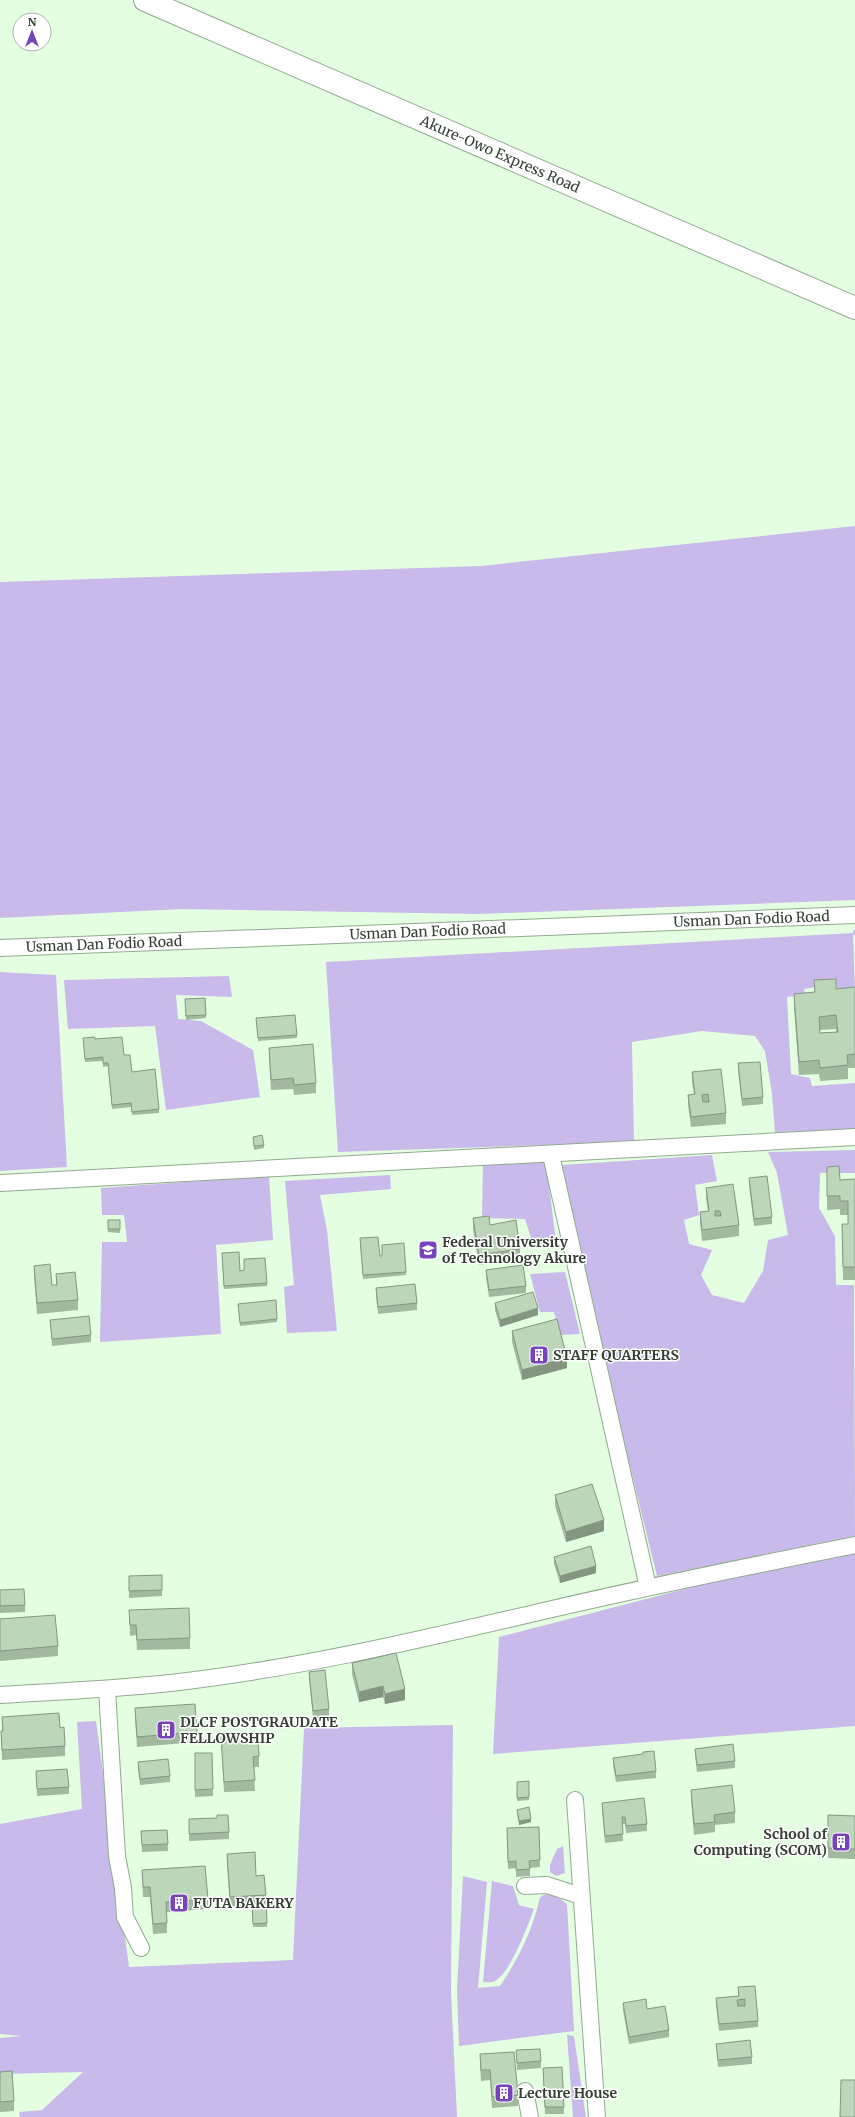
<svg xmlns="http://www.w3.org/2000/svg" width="855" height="2117" viewBox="0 0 855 2117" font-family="Merriweather,serif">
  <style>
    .green { fill: #cab9eb }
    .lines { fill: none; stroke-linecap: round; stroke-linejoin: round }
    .minor-casing { stroke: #90aa8e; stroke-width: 18 }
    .highway-casing { stroke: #90aa8e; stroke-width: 24 }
    .minor { stroke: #fff; stroke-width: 16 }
    .highway { stroke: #fff; stroke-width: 22 }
    .wall { fill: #a2b89f; fill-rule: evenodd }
    .shaded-wall { fill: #849682 }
    .building { fill: #bcd6b9; stroke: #849682; fill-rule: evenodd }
    .labels { text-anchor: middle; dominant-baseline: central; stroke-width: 3; stroke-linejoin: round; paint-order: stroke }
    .street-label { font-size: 14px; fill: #354034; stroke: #fff }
    .poi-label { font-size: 14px; font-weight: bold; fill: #354034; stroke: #fff; text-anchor: start }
  </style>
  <rect width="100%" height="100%" fill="#e3fee0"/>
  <g class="green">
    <polygon points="855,526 855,900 478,914 181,909 0,918 0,582 481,566"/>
    <polygon points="855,927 855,936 853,934 855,991 841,993 834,984 804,989 805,995 787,997 791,1074 810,1078 812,1086 855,1083 855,1130 775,1132 772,1094 765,1051 755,1036 702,1031 632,1042 634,1142 338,1152 326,962 853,933"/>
    <polygon points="0,972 56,975 67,1167 0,1171"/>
    <polygon points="229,976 232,997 176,995 178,1019 201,1021 253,1050 260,1097 166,1110 155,1026 68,1029 64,980"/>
    <polygon points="855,1150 855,1173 820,1173 819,1208 835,1236 836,1285 854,1285 855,1536 657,1576 598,1336 562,1165 712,1155 717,1181 695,1185 699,1215 684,1220 689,1244 712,1250 701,1275 712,1295 744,1303 763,1271 768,1240 788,1235 777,1173 768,1152"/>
    <polygon points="546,1161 556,1242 534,1247 525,1219 482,1218 483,1163"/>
    <polygon points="390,1175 391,1189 320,1195 327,1230 337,1331 287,1333 284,1287 294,1285 285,1181"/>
    <polygon points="269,1176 273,1240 216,1245 221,1334 100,1342 102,1242 127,1242 124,1215 102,1215 101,1188"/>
    <polygon points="565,1272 580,1334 560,1335 554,1312 540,1312 530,1274"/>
    <polygon points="855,1545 855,1726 493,1754 499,1637"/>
    <polygon points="96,1721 129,1967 293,1960 304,1728 453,1725 451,1993 457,2117 20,2117 19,2112 42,2110 83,2072 0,2074 0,2038 22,2036 0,2034 0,1824 82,1809 77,1722"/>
    <polygon points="563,1846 565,1873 556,1876 550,1872 550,1865 557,1849"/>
    <path d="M463 1876 487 1882 478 1988 500 1986C519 1958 533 1929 540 1897L551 1892 567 1904 574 2031 459 2046 457 1990Z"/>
    <path d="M492 1881 513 1886 519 1905 534 1909C527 1927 511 1972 495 1981 491 1983 487 1982 483 1982Z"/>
    <polygon points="567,2035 574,2036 586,2117 573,2117"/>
  </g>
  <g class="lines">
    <defs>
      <g id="minor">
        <path id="s1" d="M0 948 855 915"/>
        <polyline points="551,1155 648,1587"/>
        <polyline points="0,1183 855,1137"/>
        <polyline points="107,1689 117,1856 123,1888 125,1917 141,1948"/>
        <path d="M0 1695C62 1691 125 1689 187 1681 310 1666 431 1637 552 1609 652 1586 754 1565 855 1545"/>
        <polyline points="575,1800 597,2117"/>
        <polyline points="525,1886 547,1885 581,1896"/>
        <polyline points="525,2091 530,2117"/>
      </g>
      <g id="highway">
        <path id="s2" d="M145 0 855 308"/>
      </g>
    </defs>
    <use href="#minor" class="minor-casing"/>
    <use href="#highway" class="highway-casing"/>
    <use href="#minor" class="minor"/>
    <use href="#highway" class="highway"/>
  </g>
  <g class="wall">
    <path d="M814 980 836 989 855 987V1068H848V1079L820 1081 819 1074 799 1075 794 1008V994L814 992ZM836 1029V1032L820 1033V1030Z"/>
    <polygon points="205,998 206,1018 186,1020 185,999"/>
    <polygon points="256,1018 297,1035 297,1038 258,1041"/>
    <polygon points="83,1038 95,1039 124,1055 132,1072 159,1109 159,1113 132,1115 131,1107 112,1109 108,1066 103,1067 103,1061 85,1062"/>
    <polygon points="269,1048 316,1083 316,1093 294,1095 293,1089 271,1090 269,1058"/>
    <polygon points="738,1063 763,1097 763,1104 742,1106 738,1070"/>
    <polygon points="692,1072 726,1113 726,1124 691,1127 688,1105 688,1095 694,1094 692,1082"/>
    <polygon points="253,1137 264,1145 264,1148 254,1150"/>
    <polygon points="827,1167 840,1180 855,1179 855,1280 843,1280 842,1224 848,1224 848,1215 840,1215 840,1209 827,1210"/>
    <polygon points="749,1178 772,1217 772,1224 754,1226 749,1185"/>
    <polygon points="706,1188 739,1225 739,1236 702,1241 700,1222 700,1212 708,1211 706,1198"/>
    <polygon points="473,1218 490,1225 520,1249 520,1259 479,1265 473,1229"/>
    <polygon points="108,1220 120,1220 120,1233 108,1232"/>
    <polygon points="360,1242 380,1256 406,1272 406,1275 363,1279"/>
    <polygon points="222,1257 240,1271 244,1270 265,1258 267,1286 224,1289"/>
    <polygon points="34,1266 52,1285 56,1285 56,1274 78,1300 78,1310 37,1314 34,1276"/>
    <polygon points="486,1270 526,1286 526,1293 489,1297 486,1277"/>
    <polygon points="376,1288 417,1303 417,1310 378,1314 376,1295"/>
    <polygon points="495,1303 538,1315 500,1327 495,1310"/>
    <polygon points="238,1304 277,1319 277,1322 240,1326"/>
    <polygon points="50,1320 91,1335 91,1342 52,1346"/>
    <polygon points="512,1331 567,1368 522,1380 512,1342"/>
    <polygon points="555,1495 604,1531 566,1542 555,1506"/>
    <polygon points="554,1557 596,1573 560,1583 554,1564"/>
    <polygon points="162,1575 162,1596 129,1598 129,1576"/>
    <polygon points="0,1590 25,1605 25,1612 0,1613"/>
    <polygon points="129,1610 190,1638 190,1649 137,1650 136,1635 130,1636"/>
    <polygon points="0,1619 58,1646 58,1656 0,1661"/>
    <polygon points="352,1663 405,1700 385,1704 383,1697 359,1702 352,1674"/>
    <polygon points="309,1672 329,1709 329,1716 313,1718 309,1679"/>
    <polygon points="135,1708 197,1732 197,1742 137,1747 135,1719"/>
    <polygon points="2,1717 60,1728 65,1746 65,1756 2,1760 1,1731 2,1731"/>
    <polygon points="221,1737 259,1756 259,1767 254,1767 255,1791 224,1792"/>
    <polygon points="695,1749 735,1761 735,1768 697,1772 695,1756"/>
    <polygon points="195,1753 212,1753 213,1796 195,1797"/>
    <polygon points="643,1755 656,1771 656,1778 616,1782 613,1765 613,1758"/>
    <polygon points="138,1762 170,1776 170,1782 140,1785 138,1769"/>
    <polygon points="36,1771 69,1787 69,1794 37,1796"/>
    <polygon points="529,1781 529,1800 517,1801 517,1782"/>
    <polygon points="691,1790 735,1812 735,1823 715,1825 715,1832 694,1835 691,1800"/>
    <polygon points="602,1803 647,1824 647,1831 626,1833 625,1824 622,1824 623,1841 605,1843 602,1810"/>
    <polygon points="517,1810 531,1822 519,1825 517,1813"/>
    <polygon points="828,1815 855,1816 855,1859 828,1858"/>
    <polygon points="189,1819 229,1832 229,1839 189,1841"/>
    <polygon points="539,1827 540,1867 530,1868 530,1876 516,1877 516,1868 508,1869 507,1828"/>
    <polygon points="167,1830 168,1851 142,1852 141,1831"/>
    <polygon points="227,1854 256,1876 266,1895 267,1927 253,1927 252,1906 230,1907 227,1864"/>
    <polygon points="142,1870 208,1899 208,1909 167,1912 167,1933 153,1934 150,1897 143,1897"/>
    <polygon points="738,1987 758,2021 758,2027 719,2031 716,2005 716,1998 738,1996"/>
    <polygon points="623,2003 647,2009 669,2030 669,2037 629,2044 623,2010"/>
    <polygon points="716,2044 752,2057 752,2064 718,2067"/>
    <polygon points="516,2050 541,2061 541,2068 517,2070"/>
    <polygon points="480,2054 518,2095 518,2106 492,2108 490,2080 481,2081 480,2065"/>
    <polygon points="543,2068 564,2107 564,2114 545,2114"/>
    <polygon points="0,2072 14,2101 14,2111 0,2112"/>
  </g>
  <g class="shaded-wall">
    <polygon points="538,1308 538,1315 500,1327 500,1320"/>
    <polygon points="567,1358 567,1368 522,1380 522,1370"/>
    <polygon points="604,1520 604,1531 566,1542 566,1532"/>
    <polygon points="596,1566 596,1573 560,1583 560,1576"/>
    <polygon points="383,1686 383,1697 359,1702 359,1692"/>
    <polygon points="405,1689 405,1700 385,1704 385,1694"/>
    <polygon points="531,1819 531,1822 519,1825 519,1821"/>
  </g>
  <g class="building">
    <path d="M836 979V989L855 987V1054L847 1055 848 1065 820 1068 819 1060 799 1062 794 994 815 992 814 980ZM836 1015 838 1032 820 1033 819 1017Z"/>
    <polygon points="205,998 206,1015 186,1016 185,999"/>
    <polygon points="295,1015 297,1035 258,1038 256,1018"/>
    <polygon points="95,1037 95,1039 122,1037 124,1055 130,1055 132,1072 155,1069 159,1109 132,1112 131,1103 112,1105 108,1063 103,1063 103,1057 85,1059 83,1038"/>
    <polygon points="313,1044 316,1083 294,1085 293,1078 271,1080 269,1048"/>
    <polygon points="760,1062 763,1097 742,1099 738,1063"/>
    <path d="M721 1069 726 1113 691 1117 688 1095 695 1094 692 1072ZM708 1094 709 1102H703L702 1095Z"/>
    <polygon points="262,1135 264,1145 254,1146 253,1137"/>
    <polygon points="839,1166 840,1180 855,1179 855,1267 843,1267 842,1224 848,1224 848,1201 840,1201 840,1196 827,1196 827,1167"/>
    <polygon points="767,1176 772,1217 754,1219 749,1178"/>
    <path d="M733 1184 739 1225 702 1230 700 1212 709 1211 706 1188ZM715 1211H720L721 1216H715Z"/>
    <polygon points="489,1216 490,1225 516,1220 520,1249 479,1255 473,1218"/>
    <rect x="108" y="1220" width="12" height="9"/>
    <polygon points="378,1237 380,1256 382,1256 382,1245 404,1243 406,1272 363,1275 360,1238"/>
    <polygon points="239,1252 240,1271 244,1270 244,1259 265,1258 267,1283 224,1286 222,1253"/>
    <polygon points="50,1264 52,1285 57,1285 56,1274 75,1272 78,1300 37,1303 34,1266"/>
    <polygon points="523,1265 526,1286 489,1290 486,1270"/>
    <polygon points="415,1284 417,1303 378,1307 376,1288"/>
    <polygon points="533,1292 538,1308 500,1320 495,1303"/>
    <polygon points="276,1300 277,1319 240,1323 238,1304"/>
    <polygon points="89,1316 91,1335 52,1339 50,1320"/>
    <polygon points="557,1319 567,1358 522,1370 512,1331"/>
    <polygon points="592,1484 604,1520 566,1532 555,1495"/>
    <polygon points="591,1546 596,1566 560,1576 554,1557"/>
    <polygon points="162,1575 162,1590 129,1591 129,1576"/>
    <polygon points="24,1589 25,1605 0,1606 0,1590"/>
    <polygon points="189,1608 190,1638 137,1640 136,1625 130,1625 129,1610"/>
    <polygon points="55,1615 58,1646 0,1651 0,1619"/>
    <polygon points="396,1653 405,1689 385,1694 383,1686 359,1692 352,1663"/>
    <polygon points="325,1670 329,1709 313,1711 309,1672"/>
    <polygon points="195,1704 197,1732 137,1737 135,1708"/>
    <polygon points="59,1713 60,1728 64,1727 65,1746 2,1750 1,1731 3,1731 2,1717"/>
    <polygon points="258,1734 259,1756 253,1757 255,1780 224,1782 221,1737"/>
    <polygon points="733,1744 735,1761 697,1765 695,1749"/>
    <polygon points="654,1751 656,1771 616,1776 613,1758 643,1754 643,1752"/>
    <polygon points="195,1753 212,1753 213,1789 195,1790"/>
    <polygon points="168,1759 170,1776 140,1779 138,1762"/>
    <polygon points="67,1769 69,1787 37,1789 36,1771"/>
    <polygon points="529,1781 529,1797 517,1798 517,1782"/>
    <polygon points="732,1785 735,1812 714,1815 715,1822 694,1824 691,1790"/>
    <polygon points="644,1798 647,1824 626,1826 625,1817 622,1817 623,1834 605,1836 602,1803"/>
    <polygon points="529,1807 531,1819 519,1821 517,1810"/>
    <polygon points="217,1815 228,1815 229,1832 189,1834 189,1819 217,1818"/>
    <polygon points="828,1815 855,1816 855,1849 828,1848"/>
    <polygon points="539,1827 540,1860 529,1861 530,1869 516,1870 516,1861 508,1862 507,1828"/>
    <polygon points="167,1830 168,1844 142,1845 141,1831"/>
    <polygon points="255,1852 256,1876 264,1875 266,1895 230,1897 227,1854"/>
    <polygon points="205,1866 208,1899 166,1902 167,1923 153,1924 150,1887 143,1887 142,1870"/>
    <polygon points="266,1903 267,1923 253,1924 252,1904"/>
    <path d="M755 1986 758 2021 719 2024 716 1998 739 1996 738 1987ZM745 1999V2006H738L737 2000Z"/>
    <polygon points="646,1999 647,2009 665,2006 669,2030 629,2037 623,2003"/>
    <polygon points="750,2040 752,2057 718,2060 716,2044"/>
    <polygon points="540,2049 541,2061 517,2063 516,2050"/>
    <polygon points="514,2052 518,2095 492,2097 490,2070 481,2070 480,2054"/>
    <polygon points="562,2067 564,2107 545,2107 543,2068"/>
    <polygon points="12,2071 14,2101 0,2102 0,2072"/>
    <polygon points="841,2080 855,2080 855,2117 840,2117"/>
  </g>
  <defs>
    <symbol id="university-square" viewBox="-11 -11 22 22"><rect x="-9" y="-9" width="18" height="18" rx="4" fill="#7743ba" stroke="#fff"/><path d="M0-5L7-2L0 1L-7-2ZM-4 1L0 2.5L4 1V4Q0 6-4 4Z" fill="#fff"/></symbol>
    <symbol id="building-square" viewBox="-11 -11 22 22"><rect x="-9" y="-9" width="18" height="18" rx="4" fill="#7743ba" stroke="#fff"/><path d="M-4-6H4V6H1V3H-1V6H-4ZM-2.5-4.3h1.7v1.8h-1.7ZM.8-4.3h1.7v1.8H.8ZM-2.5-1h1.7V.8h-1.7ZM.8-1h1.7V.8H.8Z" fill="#fff"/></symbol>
  </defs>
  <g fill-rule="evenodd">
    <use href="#university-square" x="417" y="1239" width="22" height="22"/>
    <use href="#building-square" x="528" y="1344" width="22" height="22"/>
    <use href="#building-square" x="155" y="1719" width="22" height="22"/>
    <use href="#building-square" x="830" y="1831" width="22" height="22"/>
    <use href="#building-square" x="168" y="1892" width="22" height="22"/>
    <use href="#building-square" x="493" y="2082" width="22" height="22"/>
  </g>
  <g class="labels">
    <g class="street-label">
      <text stroke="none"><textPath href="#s2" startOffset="387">Akure-Owo Express Road</textPath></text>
      <text stroke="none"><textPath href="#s1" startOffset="752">Usman Dan Fodio Road</textPath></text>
      <text stroke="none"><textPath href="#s1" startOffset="428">Usman Dan Fodio Road</textPath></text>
      <text stroke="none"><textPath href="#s1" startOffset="104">Usman Dan Fodio Road</textPath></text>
    </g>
    <g class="poi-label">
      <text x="442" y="1242">Federal University<tspan x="442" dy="16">of Technology Akure</tspan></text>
      <text x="553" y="1355">STAFF QUARTERS</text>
      <text x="180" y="1722">DLCF POSTGRAUDATE<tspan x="180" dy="16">FELLOWSHIP</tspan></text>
      <text x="827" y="1834" text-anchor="end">School of<tspan x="827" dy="16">Computing (SCOM)</tspan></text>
      <text x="193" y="1903">FUTA BAKERY</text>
      <text x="518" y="2093">Lecture House</text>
    </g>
  </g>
  <g transform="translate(32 32)"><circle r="19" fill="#ffffff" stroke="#aeb3ae"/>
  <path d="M0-3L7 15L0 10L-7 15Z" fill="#7743ba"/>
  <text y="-6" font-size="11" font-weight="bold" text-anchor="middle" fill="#354034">N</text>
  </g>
</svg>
